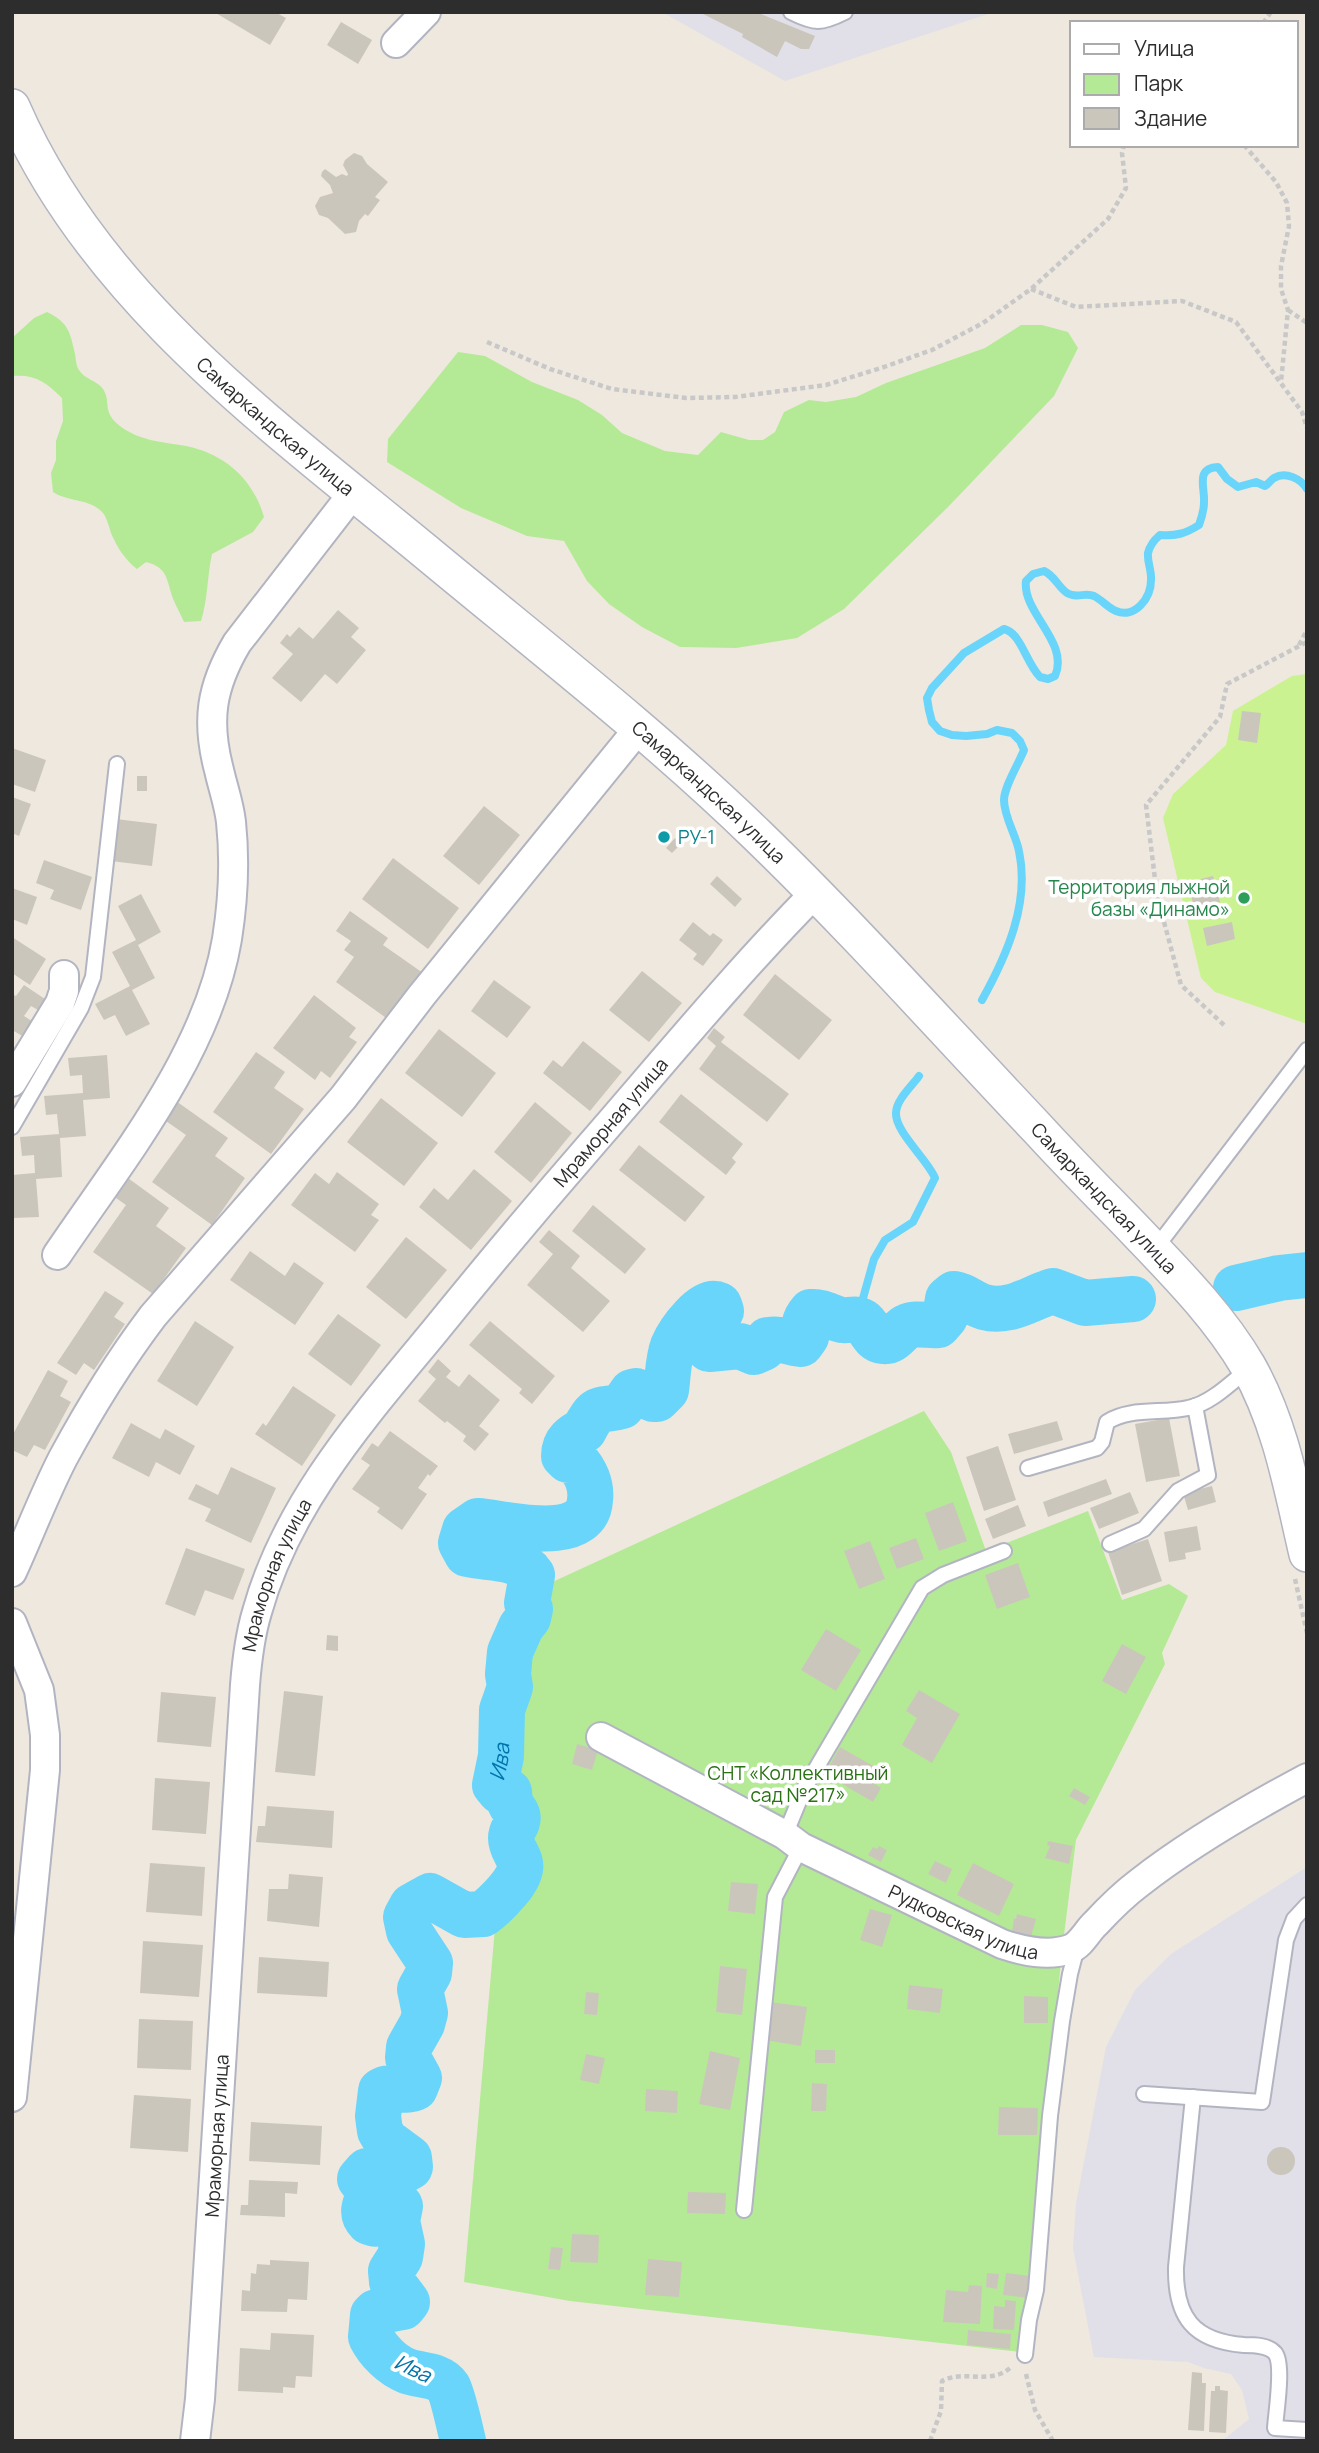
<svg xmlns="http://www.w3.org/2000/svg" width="1319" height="2453" viewBox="0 0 1319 2453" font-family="Manrope,sans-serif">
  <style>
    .industrial { fill: #e1dfe7 }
    .green { fill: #b4ea96 }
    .pitch { fill: #caf291 }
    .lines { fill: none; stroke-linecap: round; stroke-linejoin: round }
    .stream { stroke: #69d5fa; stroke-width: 8 }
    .river { stroke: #69d5fa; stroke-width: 46 }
    .building { fill: #cbc6bc }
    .service-casing { stroke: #b2b5c1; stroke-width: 18 }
    .minor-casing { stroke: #b2b5c1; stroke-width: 32 }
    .tertiary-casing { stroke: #b2b5c1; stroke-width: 38 }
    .path { stroke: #c8c8c8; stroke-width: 4.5; stroke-dasharray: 5 3.5; stroke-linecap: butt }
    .service { stroke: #fff; stroke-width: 14 }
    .minor { stroke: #fff; stroke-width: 28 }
    .tertiary { stroke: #fff; stroke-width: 35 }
    .culture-dot { fill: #0f9aa8; stroke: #fff; stroke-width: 2.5 }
    .leisure-dot { fill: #2e9e5b; stroke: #fff; stroke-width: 2.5 }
    .labels { text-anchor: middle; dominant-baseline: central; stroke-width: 7; stroke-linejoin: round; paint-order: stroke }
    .street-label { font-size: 19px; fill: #2d2d2d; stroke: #fff }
    .culture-label { font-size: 19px; fill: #0d838f; stroke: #fff; text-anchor: start }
    .leisure-label { font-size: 19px; fill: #27864d; stroke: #fff; text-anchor: end }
    .park-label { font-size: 19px; fill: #297214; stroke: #fff }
    .water-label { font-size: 21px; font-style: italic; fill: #0174ac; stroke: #fff }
  </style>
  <rect width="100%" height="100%" fill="#efe8de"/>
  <g class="industrial">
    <polygon points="662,12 994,12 785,81"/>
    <polygon points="1307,1867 1307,2441 1222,2441 1249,2419 1242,2390 1231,2374 1204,2368 1188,2362 1094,2357 1073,2248 1076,2204 1106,2047 1135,1990 1171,1954"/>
  </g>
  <g class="green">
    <path d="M47 312C69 323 70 332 75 354 76 359 76 366 79 370 84 379 98 381 103 389 112 403 101 411 120 426 140 441 162 442 186 446 225 454 253 479 264 517L253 532 212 554C207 577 208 599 201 621L184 622C181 615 177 608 174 601 166 582 170 568 146 562L137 569C125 560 117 547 111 533 109 527 107 518 103 513 90 498 67 502 53 492L51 473 56 460V441L63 421 62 398C46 382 35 374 12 376V338L34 318Z"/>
    <polygon points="1021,325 1042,325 1068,332 1078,348 1054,396 949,506 844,609 797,638 736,648 680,647 642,627 609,604 587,581 564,541 527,536 461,508 387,462 388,439 458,352 485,356 532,382 578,400 602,415 622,433 665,451 698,455 721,432 749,440 763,440 775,432 784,412 809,400 826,402 856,397 886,383 985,348"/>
    <polygon points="924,1411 951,1452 986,1551 1088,1511 1122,1600 1169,1584 1188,1596 1162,1653 1165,1664 1076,1840 1062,1951 1029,2298 1021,2352 570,2301 464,2282 495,1928 535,1590"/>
  </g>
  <polygon class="pitch" points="1307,674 1307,1024 1215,992 1201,978 1163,818 1173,794 1226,745 1233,711 1292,676"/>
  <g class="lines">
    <g class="stream">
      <path d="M982 1000C1007 955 1030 903 1019 851 1016 835 1004 817 1004 800 1004 787 1019 763 1024 750L1020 741 1012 733 997 730 987 734 966 736 952 735 940 731 932 722 929 710 927 698 932 688 964 653 1004 629C1021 633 1026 663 1040 677L1048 679 1055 676C1070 642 1022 613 1026 581L1033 574 1044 571C1055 576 1058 587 1067 593 1076 599 1085 592 1094 596 1102 600 1108 608 1116 611 1135 619 1151 598 1151 580 1152 571 1147 562 1148 553 1150 545 1154 540 1160 535 1176 536 1185 534 1199 525 1202 517 1204 511 1204 502 1205 487 1195 468 1218 467L1227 479 1238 487 1256 482 1265 486C1268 484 1271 480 1274 478 1286 471 1301 479 1307 489"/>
      <path d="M850 1320 860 1309 874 1259 885 1240 913 1222 935 1178C928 1160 895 1132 896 1113 896 1100 912 1086 919 1076"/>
    </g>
    <g class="river">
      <polyline points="1236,1288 1279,1278 1307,1275"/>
      <path id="s1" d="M463 2441C460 2429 453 2395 448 2387 439 2374 420 2376 407 2371 392 2365 378 2351 371 2337L373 2315 376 2312 403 2307 407 2302 392 2282 391 2271 400 2257 402 2244 397 2221 400 2206 396 2204C384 2210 385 2229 369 2222 359 2212 367 2202 370 2192L360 2179 367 2171 401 2172 410 2167 409 2158 386 2141 380 2131 378 2116 381 2091C393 2083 400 2094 415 2088L419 2078 408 2058 409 2047 422 2024 425 2013 420 1989 429 1973 430 1963 409 1931 406 1917 412 1906 430 1896 464 1915 483 1914C495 1905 524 1878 520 1863 518 1854 511 1848 511 1838 511 1831 515 1828 517 1822 520 1813 513 1810 510 1803 509 1799 510 1795 509 1792L500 1791 495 1785 501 1756 502 1710 510 1687 508 1674 510 1652 521 1627 528 1618 530 1609 527 1603 532 1575C519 1555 488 1559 467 1554L461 1543 465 1530 478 1521C506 1523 587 1546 590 1500 592 1485 585 1470 575 1460H568L564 1456C564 1441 573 1436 584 1430 598 1402 599 1413 622 1406L632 1392 636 1391 653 1399H657L666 1390C668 1376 668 1359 673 1346 679 1332 703 1298 719 1305L721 1311C713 1326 699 1330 709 1349L740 1346 754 1352 763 1348 768 1340C784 1338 786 1342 801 1344L806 1337C804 1326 803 1321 811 1312 822 1311 832 1318 842 1320 848 1321 854 1318 859 1320 870 1323 870 1340 883 1341 893 1343 898 1332 906 1327 916 1322 928 1326 938 1325L945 1317 948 1299 954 1294C966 1296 973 1304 984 1307 1010 1314 1030 1298 1053 1291L1085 1303 1133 1299"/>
    </g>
  </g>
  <g class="building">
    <polygon points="214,12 275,12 286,18 270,45"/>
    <polygon points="699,12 756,12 815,36 809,49 801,49 785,41 777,57 742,37 743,34"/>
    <polygon points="341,22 372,40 358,64 327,45"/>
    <polygon points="354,153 362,156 367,164 388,182 375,197 380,200 368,216 365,214 359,221 356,232 345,234 328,218 319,215 315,206 320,197 333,193 330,185 321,176 322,172 325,169 336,177 342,174 347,176 348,174 343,165 345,160"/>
    <polygon points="338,610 359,628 351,637 366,650 337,684 325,674 301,702 272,678 293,654 280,643 287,634 290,637 299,627 313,639"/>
    <polygon points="1242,711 1261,713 1257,743 1238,740"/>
    <polygon points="12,748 46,760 35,792 12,784"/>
    <rect x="137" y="776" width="10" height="15"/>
    <polygon points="12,797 31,804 19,836 12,833"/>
    <polygon points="484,806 520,835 479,885 443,856"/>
    <polygon points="116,819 157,824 152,866 111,861"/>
    <polygon points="665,829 672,835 662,844 656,839"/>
    <polygon points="675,838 681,844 672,853 666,848"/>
    <polygon points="393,858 459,908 428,949 362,899"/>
    <polygon points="44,860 92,877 81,910 50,899 54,890 36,883"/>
    <polygon points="717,876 742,899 735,907 710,884"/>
    <polygon points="1213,876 1220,902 1194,908 1188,882"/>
    <polygon points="12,888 37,897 27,925 12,919"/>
    <polygon points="141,894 161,932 138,945 155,978 132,990 150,1024 126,1036 115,1015 104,1020 95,1004 130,986 112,952 136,940 118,906"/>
    <polygon points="350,911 388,938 383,945 423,973 389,1020 336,982 354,957 344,950 351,941 336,931"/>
    <polygon points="693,922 710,936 713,933 723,940 703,966 693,959 697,954 679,940"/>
    <polygon points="1232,922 1235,939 1207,946 1203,928"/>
    <polygon points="12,937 46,959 30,985 12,973"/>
    <polygon points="642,971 682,1003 649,1042 609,1010"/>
    <polygon points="775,974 832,1020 799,1060 743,1015"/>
    <polygon points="494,980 531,1007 507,1038 471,1011"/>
    <polygon points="24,985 45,999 38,1010 31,1006 24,1016 35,1023 26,1038 12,1030 12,994 16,996"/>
    <polygon points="314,995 356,1028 349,1037 357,1042 330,1078 321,1071 315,1080 273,1048"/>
    <polygon points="714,1028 725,1037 721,1042 789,1094 767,1122 699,1069 716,1046 707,1038"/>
    <polygon points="439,1029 496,1073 462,1117 405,1073"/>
    <polygon points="583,1041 622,1072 590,1111 543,1073 553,1060 562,1067"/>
    <polygon points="256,1052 285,1072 274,1088 304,1109 271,1154 213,1112"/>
    <polygon points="107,1055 110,1098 83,1100 86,1136 60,1138 62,1177 36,1179 39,1217 12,1218 12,1175 35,1173 34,1155 22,1156 20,1137 59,1134 57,1114 46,1115 44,1096 83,1093 82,1075 70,1076 68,1058"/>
    <polygon points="681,1094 743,1144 732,1158 736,1162 726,1175 659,1122"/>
    <polygon points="381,1098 438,1143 404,1186 347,1142"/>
    <polygon points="176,1101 228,1138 215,1156 245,1178 212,1225 152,1182 186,1135 163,1119"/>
    <polygon points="535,1102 572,1133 531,1183 494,1152"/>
    <polygon points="639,1145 705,1197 685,1222 619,1170"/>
    <polygon points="474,1169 512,1201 471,1250 419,1207 434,1188 448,1200"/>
    <polygon points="117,1170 169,1208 156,1226 186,1248 153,1294 93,1252 126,1205 103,1189"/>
    <polygon points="337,1172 379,1204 371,1215 379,1220 355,1252 291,1205 315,1173 329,1184"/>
    <polygon points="593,1205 646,1249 625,1274 572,1231"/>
    <polygon points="549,1230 580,1256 571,1268 610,1301 583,1332 527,1285 553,1254 539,1242"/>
    <polygon points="406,1237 447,1270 406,1319 366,1287"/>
    <polygon points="250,1251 285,1276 294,1262 324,1283 295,1325 230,1280"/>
    <polygon points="105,1291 124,1303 114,1317 125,1324 94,1370 84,1363 76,1375 57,1363"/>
    <polygon points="338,1314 381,1345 351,1386 308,1354"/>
    <polygon points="195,1321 234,1347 197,1406 157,1381"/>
    <polygon points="490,1321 555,1376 532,1404 519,1393 522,1389 469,1345"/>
    <polygon points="438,1359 451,1371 446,1377 459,1387 469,1374 500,1400 479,1426 489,1434 475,1451 463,1441 466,1436 447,1421 445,1423 418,1401 436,1379 428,1372"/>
    <polygon points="48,1370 68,1381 60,1396 71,1402 45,1450 34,1445 27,1457 12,1450 12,1436"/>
    <polygon points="293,1386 336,1415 302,1466 255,1434 263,1423 266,1426"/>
    <polygon points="1169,1418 1180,1476 1146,1482 1135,1424"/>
    <polygon points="1057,1421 1063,1440 1014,1454 1008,1434"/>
    <polygon points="131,1423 160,1439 165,1429 195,1446 180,1475 156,1462 149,1477 112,1458"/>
    <polygon points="390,1431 438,1466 430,1476 428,1474 418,1488 427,1494 402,1530 377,1512 380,1508 352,1489 370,1465 361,1459 372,1443 378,1447"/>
    <polygon points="998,1446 1016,1500 984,1511 966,1457"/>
    <polygon points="231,1467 276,1488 251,1543 205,1521 211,1509 188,1499 196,1484 218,1495"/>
    <polygon points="1106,1479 1112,1494 1048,1517 1043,1502"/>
    <polygon points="1212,1486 1216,1502 1188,1510 1183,1493"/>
    <polygon points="1130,1492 1139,1513 1099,1529 1090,1508"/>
    <polygon points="953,1502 967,1541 939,1551 925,1513"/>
    <polygon points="1018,1505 1026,1526 993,1539 985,1519"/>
    <polygon points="1197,1526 1201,1550 1185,1553 1186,1559 1169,1562 1164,1532"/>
    <polygon points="916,1538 924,1559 897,1569 889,1548"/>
    <polygon points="1148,1539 1162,1581 1122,1595 1108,1552"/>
    <polygon points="870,1541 885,1579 859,1589 844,1551"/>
    <polygon points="186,1548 245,1569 233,1600 205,1590 195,1616 165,1604"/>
    <polygon points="1018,1563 1030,1597 997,1609 985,1575"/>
    <polygon points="826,1629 861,1650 836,1691 801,1670"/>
    <polygon points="327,1635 338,1636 338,1651 326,1650"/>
    <polygon points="1122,1644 1146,1657 1126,1694 1102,1681"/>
    <polygon points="919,1690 960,1714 932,1763 902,1745 917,1718 906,1711"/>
    <polygon points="284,1691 323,1696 315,1776 275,1772"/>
    <polygon points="161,1692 216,1697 211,1747 157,1742"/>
    <polygon points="577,1744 598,1750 592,1770 572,1764"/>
    <polygon points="840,1747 873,1766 866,1778 881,1788 873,1802 825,1774"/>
    <polygon points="155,1778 210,1782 206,1834 152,1830"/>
    <polygon points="1074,1788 1090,1797 1085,1805 1069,1796"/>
    <polygon points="267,1806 334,1811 332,1848 256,1842 258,1826 265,1826"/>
    <polygon points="1048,1841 1073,1846 1069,1864 1045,1858 1050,1846 1047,1845"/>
    <polygon points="879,1846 887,1850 881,1862 868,1855 873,1847 877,1849"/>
    <polygon points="935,1861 952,1869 946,1883 928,1874"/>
    <polygon points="150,1863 205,1867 202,1916 146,1912"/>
    <polygon points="973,1863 1014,1884 999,1916 957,1895"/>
    <polygon points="289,1874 323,1877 319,1927 267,1921 269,1889 288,1889"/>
    <polygon points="731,1882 758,1884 755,1914 728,1911"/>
    <polygon points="870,1909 892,1915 882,1947 860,1940"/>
    <polygon points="1017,1914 1036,1919 1031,1937 1012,1932 1014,1918 1016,1919"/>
    <polygon points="143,1941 203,1945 199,1997 140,1993"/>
    <polygon points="259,1957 329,1962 327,1997 257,1993"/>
    <polygon points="720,1966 747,1969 742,2015 716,2012"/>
    <polygon points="909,1985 943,1989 940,2013 907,2009"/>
    <polygon points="586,1992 599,1993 597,2015 584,2014"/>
    <polygon points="1024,1996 1048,1997 1048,2023 1024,2023"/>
    <polygon points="770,2002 807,2007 801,2046 765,2040"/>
    <polygon points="139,2019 193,2021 191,2070 137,2068"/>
    <rect x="815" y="2050" width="20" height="13"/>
    <polygon points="710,2051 740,2058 730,2110 699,2104"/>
    <polygon points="586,2054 605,2058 599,2084 580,2080"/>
    <polygon points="812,2083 827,2084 826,2111 811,2111"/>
    <polygon points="646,2089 678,2091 677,2113 645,2111"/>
    <polygon points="134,2095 191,2099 188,2152 130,2148"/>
    <polygon points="999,2107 1038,2108 1037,2135 998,2135"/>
    <polygon points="251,2122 322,2126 320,2165 249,2161"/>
    <circle cx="1281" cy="2161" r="14"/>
    <polygon points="249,2180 298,2182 297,2194 285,2193 285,2217 240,2215 241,2205 248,2205"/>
    <polygon points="688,2192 726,2193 725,2214 687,2213"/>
    <polygon points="572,2234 599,2235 598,2263 570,2262"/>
    <polygon points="551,2247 563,2248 560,2270 548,2269"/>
    <polygon points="648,2259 682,2262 679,2297 645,2295"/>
    <polygon points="270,2260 309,2262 307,2300 288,2299 287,2312 241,2311 242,2290 250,2291 251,2273 256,2274 257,2264 270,2265"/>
    <polygon points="987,2273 999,2274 997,2289 986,2287"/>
    <polygon points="1006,2273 1031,2276 1029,2298 1003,2295"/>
    <polygon points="969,2285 982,2286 980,2324 943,2322 946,2290 968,2292"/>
    <polygon points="1005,2300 1016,2301 1014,2330 993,2329 994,2306 1005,2307"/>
    <polygon points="968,2330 1011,2334 1010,2349 967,2345"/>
    <polygon points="271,2333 314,2335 312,2377 296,2376 295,2388 283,2387 283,2393 238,2391 240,2348 270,2350"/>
    <polygon points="1192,2372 1202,2373 1202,2383 1206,2383 1204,2431 1188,2430"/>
    <polygon points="1215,2386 1220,2386 1220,2390 1228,2391 1226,2433 1209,2432 1211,2391 1215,2391"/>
  </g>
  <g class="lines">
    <defs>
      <g id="service">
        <path d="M791 12C815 24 821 24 845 12"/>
        <polyline points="12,1127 81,1008 93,977 117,764"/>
        <polyline points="1155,1249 1307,1050"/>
        <path d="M1028 1468 1097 1448 1102 1442 1107 1422C1130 1407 1162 1414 1188 1408 1210 1404 1231 1383 1248 1369"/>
        <polyline points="1110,1544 1144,1529 1178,1491 1208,1475 1195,1406"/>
        <polyline points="785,1835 804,1789 922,1588 943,1575 1004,1551"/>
        <polyline points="1144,2094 1262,2102 1286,1940 1294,1919 1307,1905"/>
        <path d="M1193 2097 1176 2267C1175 2317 1193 2341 1244 2345 1254 2345 1268 2345 1275 2353 1284 2364 1276 2412 1275 2428L1307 2430"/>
        <polyline points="744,2210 775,1897 801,1847"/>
        <polyline points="1025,2355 1029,2320 1036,2290 1050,2116 1062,2021 1070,1974 1077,1947"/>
      </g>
      <g id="minor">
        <polyline points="396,43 426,12"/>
        <polyline points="12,1082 60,1003 64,991 64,975"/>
        <path d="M57 1255C121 1160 208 1054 227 939 233 901 235 860 231 822 229 804 223 788 219 770 206 721 211 687 237 643L354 492"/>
        <path d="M12 1572C29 1535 44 1495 63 1458 90 1408 119 1361 153 1316L343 1098 422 995 639 728"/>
        <polyline points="12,1623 39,1690 45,1735 45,1770 12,2097"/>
        <path id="s2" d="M601 1737 785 1835 801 1847 1002 1944C1023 1951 1048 1957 1070 1949 1081 1945 1087 1931 1096 1923 1109 1909 1123 1895 1139 1883 1190 1843 1249 1809 1307 1778"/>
        <path id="s3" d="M195 2441 200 2399 245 1685C247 1660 250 1635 257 1612 287 1503 364 1417 434 1332 485 1269 537 1207 590 1146 664 1061 736 973 815 893"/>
      </g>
      <g id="tertiary">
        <path id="s4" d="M12 107C94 297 271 424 426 552 538 645 653 734 757 835 855 930 945 1031 1038 1129 1069 1163 1102 1196 1134 1229 1175 1272 1218 1315 1248 1366 1281 1424 1292 1490 1307 1554"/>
      </g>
    </defs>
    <use href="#service" class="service-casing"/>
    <use href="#minor" class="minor-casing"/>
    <use href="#tertiary" class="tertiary-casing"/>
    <g class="path">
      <polyline points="1263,23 1271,12"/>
      <polyline points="1244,145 1276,182 1287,203 1289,226 1281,266 1281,289 1288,310 1281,382"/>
      <polyline points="1031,289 1076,307 1182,301 1236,322 1302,412 1307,428"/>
      <polyline points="1288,310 1307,323"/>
      <polyline points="487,342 550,369 612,389 686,398 735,397 826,385 884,367 932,350 983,323 1031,289 1108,219 1126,188 1122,153 1124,145"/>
      <polyline points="1299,645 1307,630"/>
      <polyline points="1224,1025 1181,985 1157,896 1146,805 1220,717 1227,684 1307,642"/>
      <polyline points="1295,1579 1307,1633"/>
      <polyline points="1026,2374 1035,2410 1053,2441"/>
      <path d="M930 2441 941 2411 942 2381C965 2369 991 2386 1011 2367"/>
    </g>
    <use href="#service" class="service"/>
    <use href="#minor" class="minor"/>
    <use href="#tertiary" class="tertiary"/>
  </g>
  <circle class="culture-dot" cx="664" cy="837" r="7"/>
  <circle class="leisure-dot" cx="1244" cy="898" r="7"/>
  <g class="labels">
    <g class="street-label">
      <text stroke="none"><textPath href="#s4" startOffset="418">Самаркандская улица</textPath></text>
      <text stroke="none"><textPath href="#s4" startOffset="985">Самаркандская улица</textPath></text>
      <text stroke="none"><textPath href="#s3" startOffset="1440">Мраморная улица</textPath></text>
      <text stroke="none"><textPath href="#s4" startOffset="1552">Самаркандская улица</textPath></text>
      <text stroke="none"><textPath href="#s3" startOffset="873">Мраморная улица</textPath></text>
      <text stroke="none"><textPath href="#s2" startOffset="408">Рудковская улица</textPath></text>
      <text stroke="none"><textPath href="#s3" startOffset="306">Мраморная улица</textPath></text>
    </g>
    <g class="culture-label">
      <text x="678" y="837">РУ-1</text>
    </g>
    <g class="leisure-label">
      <text x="1230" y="887">Территория лыжной<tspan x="1230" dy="22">базы «Динамо»</tspan></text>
    </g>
    <g class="park-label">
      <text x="798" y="1773">СНТ «Коллективный<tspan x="798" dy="22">сад №217»</tspan></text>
    </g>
    <g class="water-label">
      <text stroke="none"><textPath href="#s1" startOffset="1046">Ива</textPath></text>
      <text transform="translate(413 2368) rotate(25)">Ива</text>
    </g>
  </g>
  <rect width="1319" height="2453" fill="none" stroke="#2d2d2d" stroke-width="28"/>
  <rect x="1070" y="21" width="228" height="126" fill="#ffffff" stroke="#ababab" stroke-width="2"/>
  <rect x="1084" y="44" width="35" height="10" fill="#ffffff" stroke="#ababab" stroke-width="2"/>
  <text x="1134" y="56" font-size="21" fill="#2d2d2d">Улица</text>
  <rect x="1084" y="74" width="35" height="21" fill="#b4ea96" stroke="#ababab" stroke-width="2"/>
  <text x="1134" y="91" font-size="21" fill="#2d2d2d">Парк</text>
  <rect x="1084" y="108" width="35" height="21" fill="#cbc6bc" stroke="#ababab" stroke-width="2"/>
  <text x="1134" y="126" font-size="21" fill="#2d2d2d">Здание</text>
</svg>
